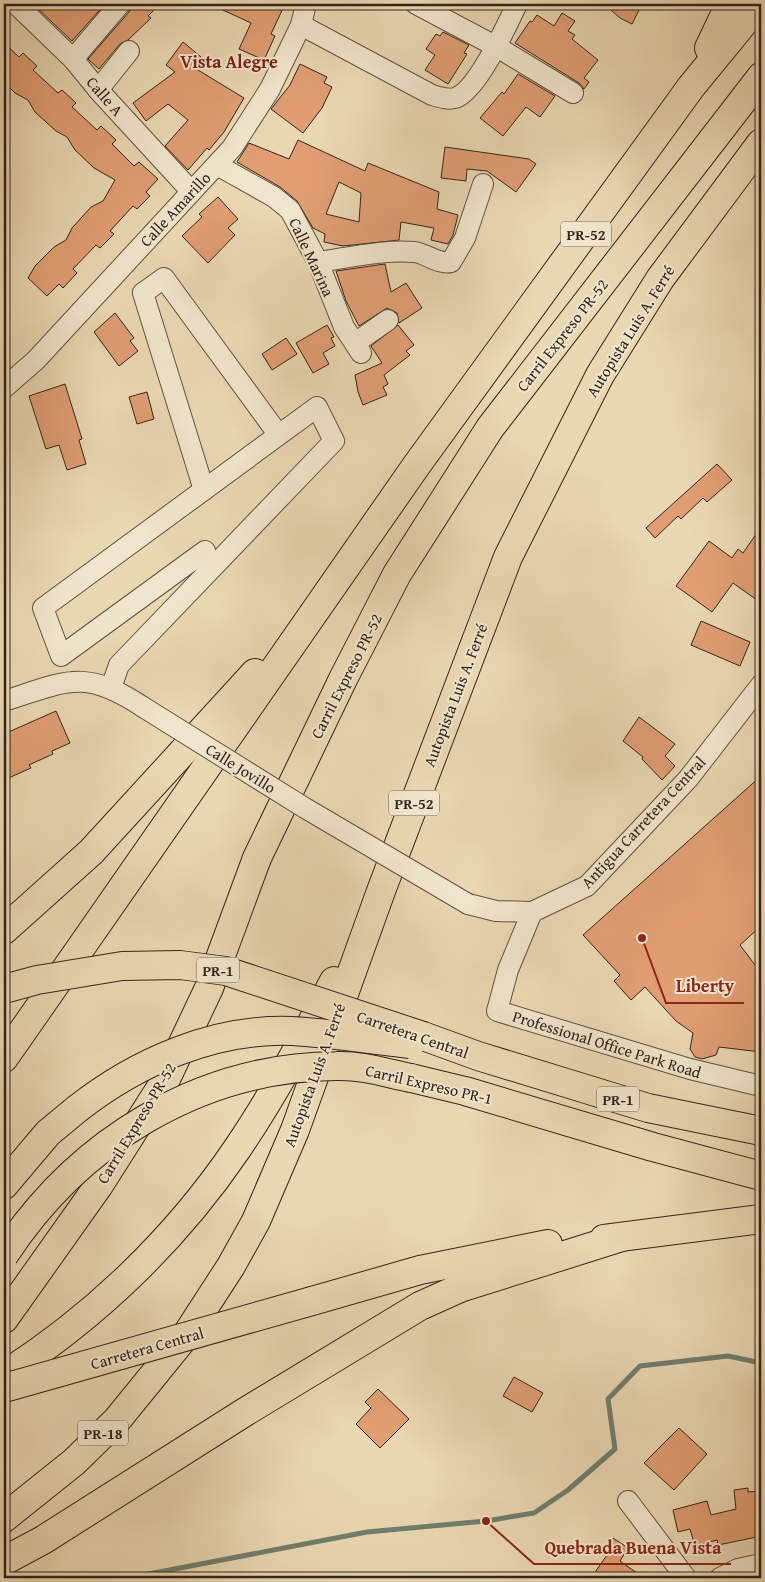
<svg xmlns="http://www.w3.org/2000/svg" width="765" height="1582" viewBox="0 0 765 1582" font-family="'Gentium Book Plus',serif">
  <style>
    .lines { fill: none; stroke-linecap: round; stroke-linejoin: round }
    .stream { stroke: #6f7f70; stroke-width: 5 }
    .building { fill: #e19e73; stroke: #31241b; fill-rule: evenodd }
    .minor-casing { stroke: #5f5141; stroke-width: 22 }
    .highway-casing { stroke: #31241b; stroke-width: 30 }
    .minor { stroke: #f1e6cd; stroke-width: 20 }
    .highway { stroke: #ead8b2; stroke-width: 28 }
    .minor-bridge-casing { stroke: #5f5141; stroke-width: 22; stroke-linecap: butt }
    .highway-bridge-casing { stroke: #31241b; stroke-width: 30; stroke-linecap: butt }
    .minor-bridge { stroke: #f1e6cd; stroke-width: 20 }
    .highway-bridge { stroke: #ead8b2; stroke-width: 28 }
    .labels { text-anchor: middle; dominant-baseline: central; stroke-width: 4; stroke-linejoin: round; paint-order: stroke }
    .shield { fill: #f1e6cd; stroke: #6b5e50; stroke-width: 1 }
    .shield-label { font-size: 15px; font-weight: bold; fill: #31241b }
    .street-label { font-size: 16px; fill: #31241b; stroke: #f1e6cd }
    .neighbourhood-label { font-size: 18px; font-weight: bold; fill: #7a1f14; stroke: #f1e6cd }
    .leader { fill: none; stroke: #8f2418; stroke-width: 2 }
    .callout-dot { fill: #8f2418; stroke: #f1e6cd; stroke-width: 2 }
    .callout-label { font-size: 18px; text-anchor: middle; font-weight: bold; fill: #8f2418; stroke: #f1e6cd; stroke-width: 4; stroke-linejoin: round; paint-order: stroke }
  </style>
  <rect width="100%" height="100%" fill="#ead8b2"/>
  <filter id="stains"><feTurbulence type="fractalNoise" baseFrequency=".004" numOctaves="4"/><feColorMatrix values="0 0 0 0 .2 0 0 0 0 .09 0 0 0 0 .02 0 0 0 .5 -.17"/></filter>
  <radialGradient id="worn" r=".72"><stop offset=".6" stop-color="#630" stop-opacity="0"/><stop offset="1" stop-color="#630" stop-opacity=".3"/></radialGradient>
  <g class="lines">
    <polyline class="stream" points="128,1578 367,1532 486,1521 534,1513 568,1490 615,1449 608,1399 640,1366 728,1356 761,1363"/>
  </g>
  <g class="building">
    <polygon points="33,4 105,4 72,41"/>
    <polygon points="132,4 160,4 148,16 151,18 128,40 120,44 99,69 88,59 129,12"/>
    <polygon points="210,4 285,4 271,34 275,36 264,60 239,49 251,23"/>
    <polygon points="604,4 631,4 640,8 632,24 620,18"/>
    <polygon points="562,13 575,21 568,31 575,35 572,39 598,60 584,78 589,82 584,89 579,83 515,43 530,21 532,22 537,15 554,26"/>
    <polygon points="443,32 469,45 464,53 467,54 448,84 425,70 435,55 426,49 436,34 440,36"/>
    <polygon points="183,42 201,57 193,67 244,98 224,132 209,150 207,148 188,170 165,146 188,120 168,104 146,121 133,103 175,72 166,65"/>
    <polygon points="4,43 19,57 23,53 37,66 33,70 58,93 62,90 76,103 72,107 97,130 101,126 116,140 112,144 134,166 139,162 158,179 146,192 150,196 137,209 133,206 110,231 114,234 100,248 96,245 73,269 77,273 63,288 59,284 47,296 28,278 35,266 54,247 66,240 72,228 91,207 103,201 115,180 94,168 75,150 67,137 56,131 35,112 28,100 15,93 4,82"/>
    <polygon points="300,64 327,77 324,83 332,87 322,108 303,133 271,109 290,85"/>
    <polygon points="518,74 555,96 540,117 526,107 503,136 480,118 502,92 504,94"/>
    <path d="M298 140 365 171 368 163 439 192 437 209 458 215 453 235 448 244 431 240 434 228 401 222 399 240 343 246 324 242 325 234 313 228 297 201 280 187 237 162 249 143 289 159ZM339 182 361 193 359 222 326 214Z"/>
    <polygon points="445,147 529,159 536,164 516,192 487,171 467,169 466,181 441,178"/>
    <polygon points="218,197 238,219 228,228 235,235 208,263 182,236 202,217 199,214"/>
    <polygon points="385,264 391,292 406,283 422,308 399,323 397,313 387,308 359,326 346,301 336,271"/>
    <polygon points="115,313 134,338 130,341 138,351 119,366 94,332"/>
    <polygon points="327,325 334,337 331,338 335,346 323,353 329,364 313,373 296,343"/>
    <polygon points="398,325 414,345 406,351 410,355 384,375 388,384 383,387 387,395 363,405 358,392 355,375 382,363 371,346"/>
    <polygon points="286,338 297,354 272,370 262,354"/>
    <polygon points="65,384 82,439 79,440 86,464 67,470 59,445 46,449 29,396"/>
    <polygon points="147,392 154,419 137,424 129,397"/>
    <polygon points="717,464 732,480 707,502 703,498 681,519 678,516 655,538 646,528"/>
    <polygon points="761,527 761,603 733,583 712,612 676,586 709,541 732,558 738,549 743,553"/>
    <polygon points="701,621 750,642 740,666 691,645"/>
    <polygon points="56,711 70,743 52,751 53,754 29,765 31,768 4,780 4,734"/>
    <polygon points="639,717 675,744 665,756 675,766 662,780 642,759 643,757 623,741"/>
    <polygon points="761,776 761,926 740,945 755,965 761,965 761,1052 719,1047 716,1055 702,1059 695,1057 690,1049 693,1033 676,1021 645,987 631,1000 614,981 620,975 583,935"/>
    <polygon points="514,1377 543,1393 532,1412 503,1396"/>
    <polygon points="378,1389 409,1419 380,1448 356,1424 371,1408 365,1402"/>
    <polygon points="679,1428 707,1454 674,1490 644,1463"/>
    <polygon points="748,1488 748,1492 761,1491 761,1532 757,1532 757,1537 718,1545 717,1540 695,1546 690,1529 678,1532 673,1510 707,1501 711,1515 736,1509 734,1490"/>
    <polygon points="613,1538 628,1548 620,1561 644,1578 591,1578 607,1555 602,1553"/>
  </g>
  <g class="lines">
    <defs>
      <g id="minor">
        <polyline points="16,4 73,59 100,92 191,191"/>
        <polyline points="416,4 497,47 573,93"/>
        <path d="M301 25 432 95C439 97 448 100 455 98 477 91 507 25 517 4"/>
        <polyline points="73,59 120,4"/>
        <polyline points="98,90 129,51"/>
        <polyline points="217,165 274,197 290,210 318,262 344,327 361,353"/>
        <path d="M318 262C347 258 386 249 415 252 427 254 439 265 451 262L465 238 483 184"/>
        <polyline points="355,343 388,320"/>
        <polyline points="4,388 36,360 232,148 270,89 301,25 306,4"/>
        <polyline points="204,490 143,293 164,278 278,434"/>
        <polyline points="111,688 119,665 334,441 317,407 43,608 61,656 205,551"/>
        <path d="M4 701C67 681 84 668 143 707"/>
        <polyline points="468,904 496,911 532,912 587,886 688,779 761,685"/>
        <polyline points="532,912 508,970 497,1011 690,1069 761,1086"/>
        <polyline points="628,1501 686,1578"/>
        <polyline points="720,1578 738,1569 761,1564"/>
      </g>
      <g id="highway">
        <polyline points="709,48 730,4"/>
        <polyline points="4,930 91,852 255,673"/>
        <polyline points="423,1036 478,1056 648,1108 761,1131"/>
        <polyline points="4,1058 416,466 691,87 759,4"/>
        <polyline points="411,1078 465,1091 653,1147 761,1176"/>
        <polyline points="4,1185 48,1133 77,1109"/>
        <polyline points="604,1239 761,1219"/>
        <polyline points="312,1301 420,1270 548,1244"/>
        <polyline points="4,1319 99,1185 165,1081 209,988 257,858 343,679 397,574 490,428 761,77"/>
        <path d="M4 1375C95 1317 176 1239 237 1149 273 1096 304 1038 334 981"/>
        <polyline points="4,1518 74,1462 117,1420 187,1334 231,1266 256,1221 295,1130 381,891 508,557 600,375 660,279 761,143"/>
        <polyline points="4,1561 43,1540 245,1412 420,1306 460,1288 622,1237"/>
      </g>
    </defs>
    <use href="#minor" class="minor-casing"/>
    <use href="#highway" class="highway-casing"/>
    <use href="#minor" class="minor"/>
    <use href="#highway" class="highway"/>
    <defs>
      <polyline id="minor-bridge" points="143,707 305,808 468,904"/>
      <g id="highway-bridge">
        <polyline points="4,989 37,980 122,966 180,965 226,971 423,1036"/>
        <path d="M77 1109C137 1062 214 1028 292 1031 331 1033 371 1040 410 1044"/>
        <path d="M4 1255C78 1142 199 1067 336 1066 362 1065 386 1073 411 1078"/>
        <polyline points="4,1388 312,1301"/>
      </g>
    </defs>
    <use href="#minor-bridge" class="minor-bridge-casing"/>
    <use href="#highway-bridge" class="highway-bridge-casing"/>
    <use href="#minor-bridge" class="minor-bridge"/>
    <use href="#highway-bridge" class="highway-bridge"/>
  </g>
  <g class="labels">
    <g class="shield">
      <rect x="561" y="221.5" width="50" height="25" rx="4"/>
      <rect x="389" y="790.5" width="50" height="25" rx="4"/>
      <rect x="197" y="957.5" width="42" height="25" rx="4"/>
      <rect x="597" y="1086.5" width="42" height="25" rx="4"/>
      <rect x="78" y="1420.5" width="50" height="25" rx="4"/>
    </g>
    <g class="shield-label">
      <text x="586" y="234">PR-52</text>
      <text x="414" y="803">PR-52</text>
      <text x="218" y="970">PR-1</text>
      <text x="618" y="1099">PR-1</text>
      <text x="103" y="1433">PR-18</text>
    </g>
    <g class="street-label">
      <text transform="translate(105 96) rotate(49)">Calle A</text>
      <text transform="translate(175 209) rotate(-47)">Calle Amarillo</text>
      <text transform="translate(312 257) rotate(65)">Calle Marina</text>
      <text transform="translate(630 331) rotate(-58)">Autopista Luis A. Ferré</text>
      <text transform="translate(562 335) rotate(-52)">Carril Expreso PR-52</text>
      <text transform="translate(346 676) rotate(-63)">Carril Expreso PR-52</text>
      <text transform="translate(455 695) rotate(-69)">Autopista Luis A. Ferré</text>
      <text transform="translate(241 768) rotate(32)">Calle Jovillo</text>
      <text transform="translate(643 822) rotate(-47)">Antigua Carretera Central</text>
      <text transform="translate(413 1034) rotate(19)">Carretera Central</text>
      <text transform="translate(607 1044) rotate(17)">Professional Office Park Road</text>
      <text transform="translate(314 1075) rotate(-70)">Autopista Luis A. Ferré</text>
      <text transform="translate(429 1084) rotate(13)">Carril Expreso PR-1</text>
      <text transform="translate(136 1123) rotate(-59)">Carril Expreso PR-52</text>
      <text transform="translate(147 1348) rotate(-16)">Carretera Central</text>
    </g>
    <g class="neighbourhood-label">
      <text x="229" y="61">Vista Alegre</text>
    </g>
  </g>
  <path class="leader" d="M642 938L666 1003H744M486 1521L534 1564H731"/>
  <g class="callout-dot">
    <circle cx="642" cy="938" r="5"/>
    <circle cx="486" cy="1521" r="5"/>
  </g>
  <g class="callout-label">
    <text x="705" y="992">Liberty</text>
    <text x="633" y="1554">Quebrada Buena Vista</text>
  </g>
  <rect width="765" height="1582" fill="none" stroke="#ead8b2" stroke-width="20"/>
  <rect x="5" y="5" width="755" height="1572" fill="none" stroke="#31241b" stroke-width="2.5"/>
  <rect x="10" y="10" width="745" height="1562" fill="none" stroke="#31241b"/>
  <rect width="100%" height="100%" filter="url(#stains)"/>
  <rect width="100%" height="100%" fill="url(#worn)"/>
</svg>
